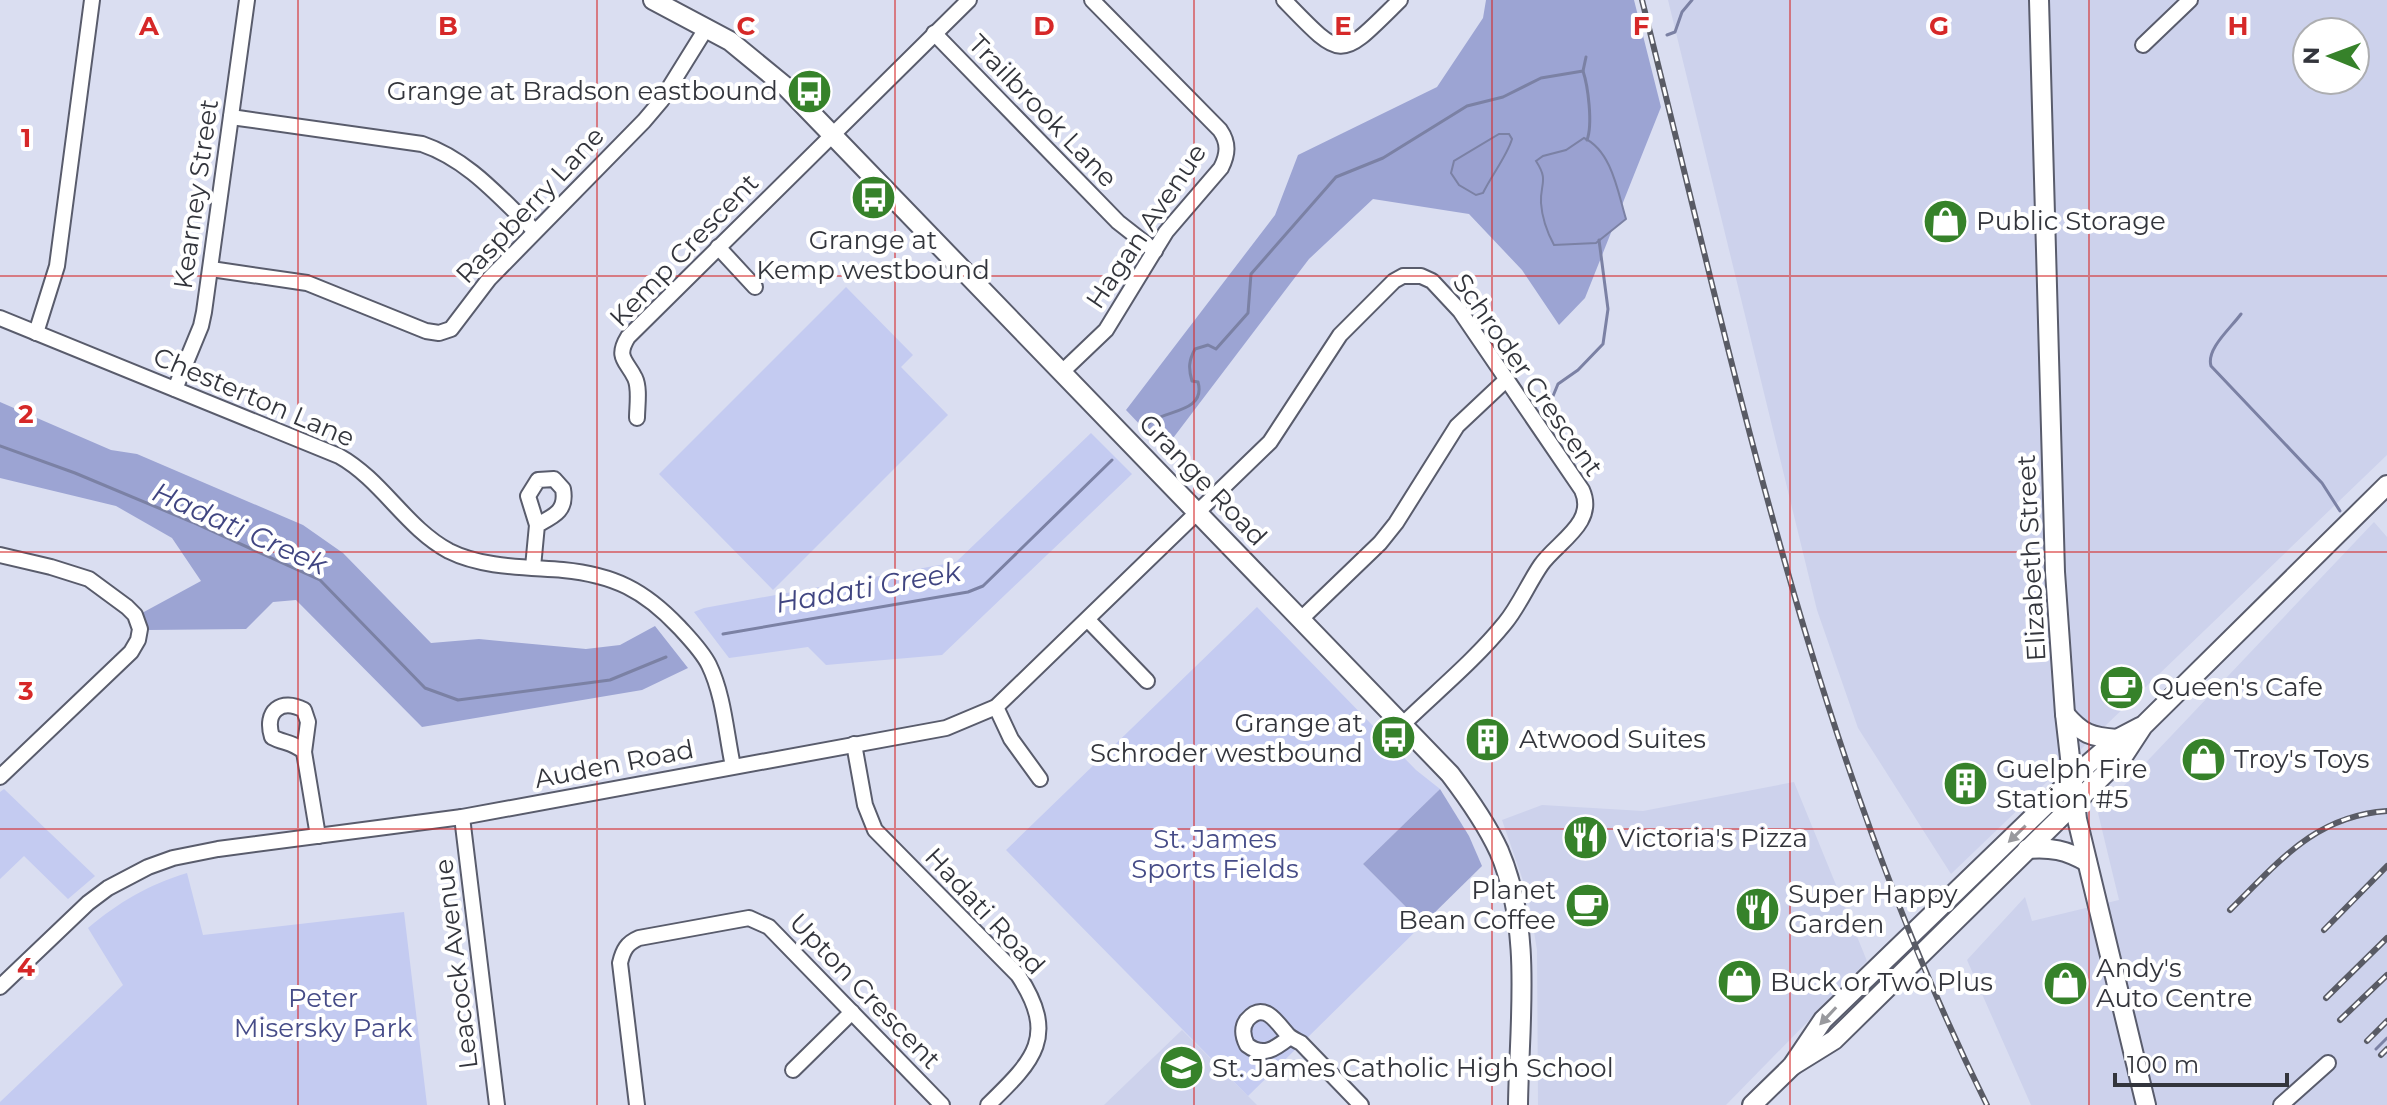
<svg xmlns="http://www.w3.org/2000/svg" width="2387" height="1105" viewBox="0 0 2387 1105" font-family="Montserrat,sans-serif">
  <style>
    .built { fill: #cdd2ec; fill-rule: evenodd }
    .green { fill: #c4cbf1 }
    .forest { fill: #9ca4d3 }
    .water { fill: #9aa1d0; stroke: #7b81a4; stroke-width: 2 }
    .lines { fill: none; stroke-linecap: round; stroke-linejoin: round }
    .stream { stroke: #7b81a4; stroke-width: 3 }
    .street-casing { stroke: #595c6c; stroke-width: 18 }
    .secondary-casing { stroke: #595c6c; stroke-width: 22 }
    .street { stroke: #fff; stroke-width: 14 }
    .secondary { stroke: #fff; stroke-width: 18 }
    .rail-casing { stroke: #595b65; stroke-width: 6 }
    .rail { stroke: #fff; stroke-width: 3; stroke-dasharray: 9; stroke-linecap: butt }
    .oneway { fill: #999a9e }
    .grid { fill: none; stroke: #d62828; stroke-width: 2; stroke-opacity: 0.55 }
    .labels { text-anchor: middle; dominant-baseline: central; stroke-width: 8; stroke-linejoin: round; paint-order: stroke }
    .poi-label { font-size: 26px; fill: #33353c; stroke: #fff; text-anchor: start }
    .street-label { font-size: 26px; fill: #33353c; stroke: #fff }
    .park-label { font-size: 26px; fill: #464c88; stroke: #fff }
    .water-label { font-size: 28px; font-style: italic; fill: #404581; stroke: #fff }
    .grid-label { font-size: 26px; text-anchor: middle; font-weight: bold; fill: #d62828; stroke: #fff; stroke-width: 8; stroke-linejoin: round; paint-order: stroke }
  </style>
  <rect width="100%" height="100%" fill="#dadef1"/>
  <g class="built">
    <path d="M1668 0H2387V455L1951 874 1858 728 1817 610ZM2307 32H2355V80H2307Z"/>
    <polygon points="2374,522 2387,537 2387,1105 2031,1105 1967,960 2025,897 2032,921 2119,900 2098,813"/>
    <polygon points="1794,782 1867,961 1726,1105 1538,1105 1537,950 1528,895 1502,820 1542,805 1643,811"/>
    <polygon points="1182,1030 1257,1105 1104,1105"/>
  </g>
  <g class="green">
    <polygon points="846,287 913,355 901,367 948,415 773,590 659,474"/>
    <polygon points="1091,433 1132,474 942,655 826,665 808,647 729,658 694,612 704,608 956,562"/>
    <polygon points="1257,607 1416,770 1440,789 1363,864 1423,924 1248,1096 1006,850"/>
    <polygon points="4,789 95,876 68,899 24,856 0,879 0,792"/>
    <path d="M187 873 203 935 404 912 427 1105H0V1102L123 985 88 928C119 902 148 885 187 873Z"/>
  </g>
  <g class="forest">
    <polygon points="1486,0 1634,0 1661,107 1585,298 1559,325 1522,270 1469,214 1373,199 1309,259 1164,450 1126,410 1275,215 1298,155 1437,87 1483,18"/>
    <polygon points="0,402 111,450 137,454 303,525 343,553 431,643 479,639 586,649 620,645 655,626 688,668 642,690 422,727 296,600 273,602 246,629 148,630 142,613 201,581 172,538 116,506 0,478"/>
    <polygon points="1440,789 1469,836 1482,866 1423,924 1363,864"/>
  </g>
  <g class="water">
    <path d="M1499 134H1509L1512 139C1507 156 1491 176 1483 193L1476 195 1459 185 1451 173 1454 161Z"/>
    <path d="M1584 138C1612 151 1618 193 1626 219L1596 243 1554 245C1547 232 1542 218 1541 203 1540 183 1549 181 1536 161L1543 156 1566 150Z"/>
  </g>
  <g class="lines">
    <g class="stream">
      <polyline points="1667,35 1675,32 1682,12 1692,0"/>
      <path d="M1583 71C1588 86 1593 124 1587 140"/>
      <path d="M2241 314C2230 329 2206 349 2211 366L2322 483 2340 511"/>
      <polyline points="1553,396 1558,384 1578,370 1603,344 1608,309 1599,240"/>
      <path d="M1142 430C1142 430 1151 421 1152 421 1169 410 1206 411 1198 382L1192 381C1188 368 1189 360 1195 349L1208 345 1216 349 1248 313 1251 274 1336 177 1383 158 1467 106 1503 97 1541 78 1583 71 1586 57"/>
      <polyline points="0,446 75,473 192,522 320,580 425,688 458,700 610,680 666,657"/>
      <polyline points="723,634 968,592 983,586 1112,460"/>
      <polyline points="2376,1049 2387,1038"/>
    </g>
    <defs>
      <g id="street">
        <path d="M1284 0C1344 62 1339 60 1400 0"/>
        <polyline points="934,33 1118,222 1155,251"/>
        <polyline points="2143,45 2190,0"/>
        <path d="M231 117 422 144C469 160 500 198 535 231"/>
        <polyline points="718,247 755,287"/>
        <polyline points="211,269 307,283 426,331 439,333 451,329 489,279 644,121 661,101 707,27"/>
        <path d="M0 318 339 456C382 480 406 528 449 551 483 568 526 567 563 570 614 575 644 590 679 627 690 639 702 651 709 665 724 696 726 734 733 766"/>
        <polyline points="36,333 57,266 92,0"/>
        <path d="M1063 371 1106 330 1166 232 1221 168C1228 154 1229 143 1220 130L1092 0"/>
        <polyline points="175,389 201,326 204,312 247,0"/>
        <path d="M637 418C637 407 640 388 635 378 627 361 615 358 628 337L969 0"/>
        <polyline points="0,555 51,567 89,579 127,607 135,615 140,629 138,640 131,652 0,777"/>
        <path d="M533 567 537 525 528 496 538 480 554 479 563 489C567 511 554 516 537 525"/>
        <polyline points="1301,619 1380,543 1396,523 1457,426 1507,379"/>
        <polyline points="1088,620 1147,681"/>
        <polyline points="996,707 1011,739 1040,779"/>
        <path d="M854 744 865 805 875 830 1018 975C1059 1037 1033 1061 988 1105"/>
        <path d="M304 752C294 742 283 743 272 737 264 711 281 698 304 710L308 722 304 752 318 836"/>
        <polyline points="462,817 497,1105"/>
        <path d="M0 987 88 903 108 888 148 867 173 858 218 849 462 817 946 728 996 707 1270 442 1340 335 1394 281 1403 276H1421L1432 281 1460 311 1582 490C1597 523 1557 542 1541 565 1528 584 1519 606 1505 623 1475 660 1437 691 1403 724"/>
        <path d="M1290 1037C1276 1048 1264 1058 1247 1045 1243 1037 1241 1028 1247 1020 1265 999 1278 1025 1289 1036 1293 1039 1297 1041 1301 1043L1361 1105"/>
        <polyline points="793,1070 852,1012"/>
        <path d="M637 1105 620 963C623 950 627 943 639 938L749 918 769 927 942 1105"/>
        <polyline points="2281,1105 2328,1063"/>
      </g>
      <g id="secondary">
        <path d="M653 0 730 41 786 87 1450 774C1469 799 1486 823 1499 851 1533 930 1519 1022 1518 1105"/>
        <polyline points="2039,0 2055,572 2065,714 2077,819 2146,1105"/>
        <path d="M2065 714C2082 734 2091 737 2117 739"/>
        <path d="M2027 849C2051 847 2066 850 2087 862"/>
        <polyline points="1792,1066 1834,1040 2124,755 2143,726 2387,485"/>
        <polyline points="1752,1105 1792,1066 1823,1020 2087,765 2117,739 2140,727"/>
      </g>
    </defs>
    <use href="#street" class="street-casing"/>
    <use href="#secondary" class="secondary-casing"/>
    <use href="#street" class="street"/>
    <use href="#secondary" class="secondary"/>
    <defs>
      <g id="rail">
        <path d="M1642 0C1736 374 1814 757 1987 1105"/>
        <path d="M2230 910C2278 863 2314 816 2387 811"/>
        <polyline points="2324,930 2387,866"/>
        <polyline points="2326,998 2387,938"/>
        <polyline points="2340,1020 2387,975"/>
        <polyline points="2367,1041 2387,1021"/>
        <polyline points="2381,1055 2387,1049"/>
      </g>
    </defs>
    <use href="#rail" class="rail-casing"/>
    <use href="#rail" class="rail"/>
  </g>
  <defs><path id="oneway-solid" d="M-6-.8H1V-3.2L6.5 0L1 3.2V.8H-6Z" transform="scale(2)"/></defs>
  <g class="oneway">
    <use href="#oneway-solid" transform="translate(2017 834) rotate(136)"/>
    <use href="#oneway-solid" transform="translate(1828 1016) rotate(133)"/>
  </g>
  <path class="grid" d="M298 0V1105M597 0V1105M895 0V1105M1194 0V1105M1492 0V1105M1790 0V1105M2089 0V1105M0 276H2387M0 552H2387M0 829H2387"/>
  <defs>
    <symbol id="bus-disc" viewBox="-11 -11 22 22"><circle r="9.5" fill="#36822a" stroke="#fff"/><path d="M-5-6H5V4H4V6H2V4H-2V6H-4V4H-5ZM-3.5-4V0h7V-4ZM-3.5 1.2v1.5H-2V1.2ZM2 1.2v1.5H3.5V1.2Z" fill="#fff"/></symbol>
    <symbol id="shop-disc" viewBox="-11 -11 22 22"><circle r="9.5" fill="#36822a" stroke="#fff"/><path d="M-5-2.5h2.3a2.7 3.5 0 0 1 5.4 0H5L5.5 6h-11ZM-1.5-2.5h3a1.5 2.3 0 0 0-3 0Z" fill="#fff"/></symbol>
    <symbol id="cafe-disc" viewBox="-11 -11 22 22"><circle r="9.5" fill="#36822a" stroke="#fff"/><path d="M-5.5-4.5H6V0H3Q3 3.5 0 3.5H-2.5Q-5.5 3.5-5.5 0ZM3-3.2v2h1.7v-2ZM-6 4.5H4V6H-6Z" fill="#fff"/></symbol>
    <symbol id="building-disc" viewBox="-11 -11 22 22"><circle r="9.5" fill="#36822a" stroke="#fff"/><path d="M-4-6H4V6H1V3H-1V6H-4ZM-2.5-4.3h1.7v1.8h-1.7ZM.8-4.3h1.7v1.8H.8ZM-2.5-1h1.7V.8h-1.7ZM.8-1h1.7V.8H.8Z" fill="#fff"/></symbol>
    <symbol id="restaurant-disc" viewBox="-11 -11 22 22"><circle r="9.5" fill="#36822a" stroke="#fff"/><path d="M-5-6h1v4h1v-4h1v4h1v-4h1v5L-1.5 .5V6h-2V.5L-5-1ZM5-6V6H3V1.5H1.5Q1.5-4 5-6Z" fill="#fff"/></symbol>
    <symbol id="school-disc" viewBox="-11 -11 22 22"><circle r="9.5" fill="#36822a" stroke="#fff"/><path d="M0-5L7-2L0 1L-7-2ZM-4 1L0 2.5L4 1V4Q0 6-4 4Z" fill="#fff"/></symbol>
  </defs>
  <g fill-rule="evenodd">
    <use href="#bus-disc" x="784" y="66" width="51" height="51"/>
    <use href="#bus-disc" x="848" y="172" width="51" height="51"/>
    <use href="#shop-disc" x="1920" y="196" width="51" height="51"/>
    <use href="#cafe-disc" x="2096" y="662" width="51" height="51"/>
    <use href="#bus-disc" x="1368" y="712" width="51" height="51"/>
    <use href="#building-disc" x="1462" y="714" width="51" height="51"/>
    <use href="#shop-disc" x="2178" y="734" width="51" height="51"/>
    <use href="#building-disc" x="1940" y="758" width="51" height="51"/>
    <use href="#restaurant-disc" x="1560" y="812" width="51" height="51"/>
    <use href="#cafe-disc" x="1562" y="880" width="51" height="51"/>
    <use href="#restaurant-disc" x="1732" y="884" width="51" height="51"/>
    <use href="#shop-disc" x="1714" y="956" width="51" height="51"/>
    <use href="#shop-disc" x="2040" y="958" width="51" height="51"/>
    <use href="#school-disc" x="1156" y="1042" width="51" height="51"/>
  </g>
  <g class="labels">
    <g class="poi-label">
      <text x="778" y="91" text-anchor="end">Grange at Bradson eastbound</text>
      <text x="1976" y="221">Public Storage</text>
      <text x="873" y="240" text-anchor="middle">Grange at<tspan x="873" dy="30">Kemp westbound</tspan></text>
      <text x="2152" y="687">Queen's Cafe</text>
      <text x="1363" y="723" text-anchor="end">Grange at<tspan x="1363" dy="30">Schroder westbound</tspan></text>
      <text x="1519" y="739">Atwood Suites</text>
      <text x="2234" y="759">Troy's Toys</text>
      <text x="1996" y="769">Guelph Fire<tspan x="1996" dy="30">Station #5</tspan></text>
      <text x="1617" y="838">Victoria's Pizza</text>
      <text x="1556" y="890" text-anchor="end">Planet<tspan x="1556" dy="30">Bean Coffee</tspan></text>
      <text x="1788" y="894">Super Happy<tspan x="1788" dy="30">Garden</tspan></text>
      <text x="2096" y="968">Andy's<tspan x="2096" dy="30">Auto Centre</tspan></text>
      <text x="1770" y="982">Buck or Two Plus</text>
      <text x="1212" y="1068">St. James Catholic High School</text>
    </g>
    <g class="street-label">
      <text transform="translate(1043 111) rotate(46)">Trailbrook Lane</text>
      <text transform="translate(196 194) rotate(-82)">Kearney Street</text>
      <text transform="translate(530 205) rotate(-47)">Raspberry Lane</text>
      <text transform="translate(1146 226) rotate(-56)">Hagan Avenue</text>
      <text transform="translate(684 250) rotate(-46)">Kemp Crescent</text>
      <text transform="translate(1528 375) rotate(55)">Schroder Crescent</text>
      <text transform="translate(254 397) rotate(23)">Chesterton Lane</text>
      <text transform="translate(1203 480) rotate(46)">Grange Road</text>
      <text transform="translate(2031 558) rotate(-93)">Elizabeth Street</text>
      <text transform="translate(614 764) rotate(-11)">Auden Road</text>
      <text transform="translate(985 911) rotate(47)">Hadati Road</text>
      <text transform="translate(456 964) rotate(-97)">Leacock Avenue</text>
      <text transform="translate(865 991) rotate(46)">Upton Crescent</text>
    </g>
    <g class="park-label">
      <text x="1215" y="839">St. James<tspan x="1215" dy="30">Sports Fields</tspan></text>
      <text x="323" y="998">Peter<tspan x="323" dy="30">Misersky Park</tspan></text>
    </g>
    <g class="water-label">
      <text transform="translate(240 528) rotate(24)">Hadati Creek</text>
      <text transform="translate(868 587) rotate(-10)">Hadati Creek</text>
    </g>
  </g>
  <g class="grid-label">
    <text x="149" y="35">A</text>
    <text x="448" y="35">B</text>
    <text x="746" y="35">C</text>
    <text x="1044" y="35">D</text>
    <text x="1343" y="35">E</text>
    <text x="1641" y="35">F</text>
    <text x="1939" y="35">G</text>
    <text x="2238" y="35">H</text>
    <text x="26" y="147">1</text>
    <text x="26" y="423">2</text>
    <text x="26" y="700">3</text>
    <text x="26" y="976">4</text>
  </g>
  <g transform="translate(2331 56) rotate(271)"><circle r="38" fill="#ffffff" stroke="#adaeb1" stroke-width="2"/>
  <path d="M0-6L14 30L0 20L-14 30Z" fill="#36822a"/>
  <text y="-12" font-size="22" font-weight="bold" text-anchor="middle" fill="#33353c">N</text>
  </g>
  <path d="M2115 1073v12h172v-12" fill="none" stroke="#33353c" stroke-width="4"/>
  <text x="2127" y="1073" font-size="24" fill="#33353c" stroke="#ffffff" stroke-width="6" paint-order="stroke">100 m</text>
</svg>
